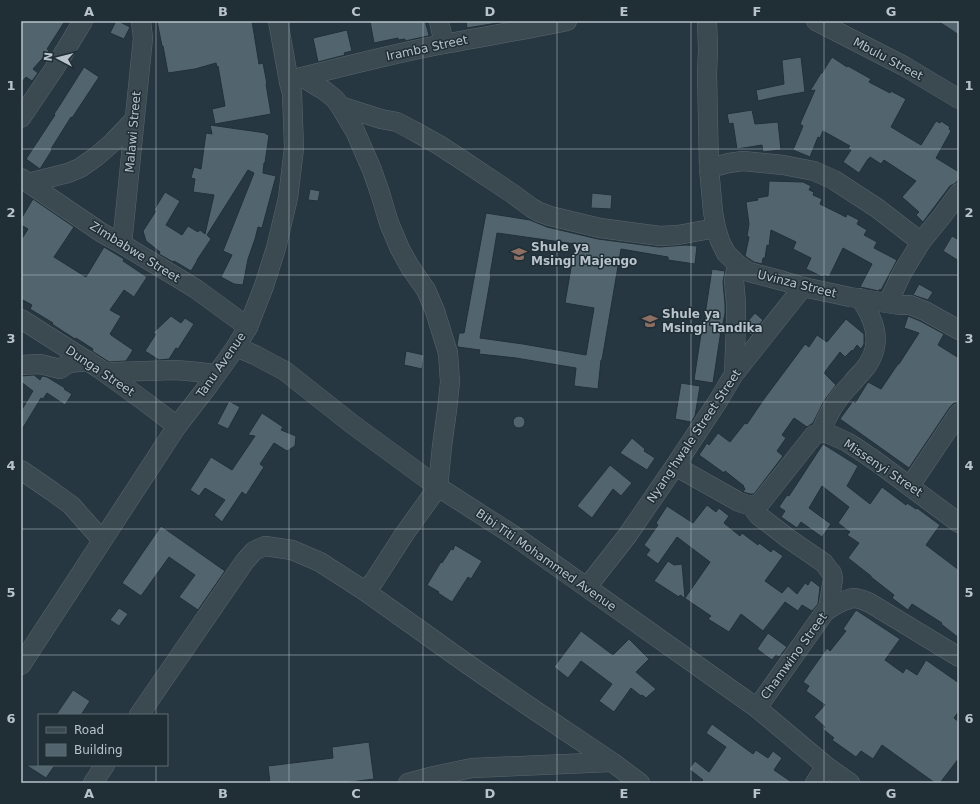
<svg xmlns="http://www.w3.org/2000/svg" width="980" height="804" viewBox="0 0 980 804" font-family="'DejaVu Sans',sans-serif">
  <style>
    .building { fill: #52646d; stroke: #223038; fill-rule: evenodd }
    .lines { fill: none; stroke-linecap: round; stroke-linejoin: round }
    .minor-casing { stroke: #59666e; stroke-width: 20 }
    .minor { stroke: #3b4950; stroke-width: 19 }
    .grid { fill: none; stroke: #b8c3cb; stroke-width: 1; stroke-opacity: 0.55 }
    .labels { text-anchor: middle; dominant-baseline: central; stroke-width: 3; stroke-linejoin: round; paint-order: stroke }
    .street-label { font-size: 12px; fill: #b8c3cb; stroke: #202e36 }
    .poi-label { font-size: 12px; font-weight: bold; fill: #b8c3cb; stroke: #202e36; text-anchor: start }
    .neatline { fill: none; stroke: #b8c3cb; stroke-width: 1.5 }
    .grid-label { font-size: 13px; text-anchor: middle; font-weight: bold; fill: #b8c3cb }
  </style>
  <rect width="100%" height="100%" fill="#273741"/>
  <g class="building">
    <polygon points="21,21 65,21 47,49 49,51 33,69 38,73 32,81 26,77 21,83"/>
    <polygon points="116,21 118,21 130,27 124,39 110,33"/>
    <polygon points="157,21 252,21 259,64 263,63 267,84 266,84 271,114 215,124 212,109 225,106 218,66 217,67 216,63 195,69 168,73 163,46 162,46"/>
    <polygon points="370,21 425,21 429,35 428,36 405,41 405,39 398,40 398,38 374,43"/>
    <polygon points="466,21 509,21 467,28"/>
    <polygon points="938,21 959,21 959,35"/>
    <polygon points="347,30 352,51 344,53 345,55 318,62 313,38"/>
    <polygon points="801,57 805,92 776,97 758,101 756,90 784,84 782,60"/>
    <polygon points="832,57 847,67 848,66 871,79 869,82 890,93 891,91 906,99 891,127 921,145 936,121 940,123 941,121 950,127 949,129 951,131 936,158 959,172 959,178 956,183 950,186 923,222 916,215 919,212 902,197 916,181 884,160 881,164 870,157 869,159 868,159 859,173 843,162 851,150 848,148 850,146 823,131 820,138 818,137 810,157 793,150 803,126 800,124 815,90 810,91 821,73 822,73"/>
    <polygon points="84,67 99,77 72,118 71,117 51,149 52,150 40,169 26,159 55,115 54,114 60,105"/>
    <polygon points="752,110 755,124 778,122 781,150 763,152 762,145 737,149 733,123 729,124 727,114"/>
    <polygon points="210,125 266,133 266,134 269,135 265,163 264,163 263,173 276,176 262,228 258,227 255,239 248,259 243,285 234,284 221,277 232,255 223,251 254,173 248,170 207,235 211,239 197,260 197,261 191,271 174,261 173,262 159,254 160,252 146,241 143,231 156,211 154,210 165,192 180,201 166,225 182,235 188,226 198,232 200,230 205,234 214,195 193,192 195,179 191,178 194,167 201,169 206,133 212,134"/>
    <polygon points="769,181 803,182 811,186 809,190 814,192 813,195 822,199 820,204 846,217 847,214 859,220 857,224 867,230 864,235 877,242 874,248 897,260 881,290 880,289 879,291 860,287 872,264 843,248 829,277 824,275 823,277 806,269 811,258 793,249 796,242 771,230 769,246 767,245 765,258 763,258 762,264 754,262 745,256 749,237 747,236 749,224 746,202 758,200 757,198 768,196"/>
    <polygon points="310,189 320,191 318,201 308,200"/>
    <polygon points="592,193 612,195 611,209 591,208"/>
    <polygon points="33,199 74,227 54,257 86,277 104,247 124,259 123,261 147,277 134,297 124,290 110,310 121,316 110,334 111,334 111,335 133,350 126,361 109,362 92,351 93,349 76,338 75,339 52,324 53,323 30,309 32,305 21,299 21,240 28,229 21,225 21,219"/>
    <path d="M486 213 530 220 547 227 598 239 659 247 686 245 697 246 695 264 668 260V257L621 249 602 360H601L598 389 574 386 576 368 516 358 479 354 480 350 458 347 457 345 459 333H464ZM497 233 575 244 565 303 594 308 586 355 523 344 480 338 491 276 490 275Z"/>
    <polygon points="952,236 959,240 959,261 943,251"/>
    <polygon points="712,269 725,271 723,282 725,304 725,313 723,324 722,324 713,383 694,380 702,327 703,328"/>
    <polygon points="919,284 933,292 928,300 913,295"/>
    <polygon points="755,313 763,320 751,335 747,332 747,322"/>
    <polygon points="171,316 181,323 185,318 194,324 178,349 176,348 169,359 159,360 145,351 156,334 153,333"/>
    <polygon points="908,316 920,321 944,334 938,345 959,358 959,402 954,403 950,407 909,468 840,419 853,401 855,403 868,382 881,389 898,364 899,364 919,333 904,328"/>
    <polygon points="846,319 864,334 864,344 861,349 857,345 853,351 852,350 845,357 840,352 824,373 836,385 824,401 813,423 807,427 794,418 782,435 786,438 777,451 783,456 754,494 750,494 743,492 745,489 743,486 744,486 725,471 724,473 699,455 707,443 709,445 718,433 730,442 745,423 747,424 764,399 805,344 809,347 817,335 827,342"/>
    <polygon points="406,351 424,355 422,369 404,365"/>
    <polygon points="34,375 40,380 42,376 47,377 65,388 64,389 72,394 65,405 47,393 43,399 41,398 21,431 21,411 33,391 21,382 21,376"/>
    <polygon points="681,383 700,386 695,416 691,422 675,419"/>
    <polygon points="229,401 240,407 228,429 217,424"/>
    <polygon points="262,413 283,427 281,430 296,436 295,446 287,451 274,443 260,464 264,467 246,495 242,492 222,522 214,515 225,500 205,488 199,496 190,490 211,457 232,470 255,436 248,435"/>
    <circle cx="519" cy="422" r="6"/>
    <polygon points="632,438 645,449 644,451 655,458 647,470 620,453"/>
    <polygon points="823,444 858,466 847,486 870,504 882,487 906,505 907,503 916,509 917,508 940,525 926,545 959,570 959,638 941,624 942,623 912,604 908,610 892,598 894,595 871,577 871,576 848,558 859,543 847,535 850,532 838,523 849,507 822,486 809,508 831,524 822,537 801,522 797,528 781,517 785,511 779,507 787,495 789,496"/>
    <polygon points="610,465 632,483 621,496 613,489 592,518 577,506"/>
    <polygon points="707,505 716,512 719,508 729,516 724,523 740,536 742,533 758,545 759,543 771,552 773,549 783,556 765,581 782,593 788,586 797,594 805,583 808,585 811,580 820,587 818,604 812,611 802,605 798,611 785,602 763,631 741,614 729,632 708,619 711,616 680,595 679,597 654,581 668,561 674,565 682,564 685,598 710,562 677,537 658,564 646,555 650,550 644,545 658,525 656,523 667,506 693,523"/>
    <polygon points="161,526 225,571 198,610 179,597 195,575 169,557 141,596 122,583"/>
    <polygon points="455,545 482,561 471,579 468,577 452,602 438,593 439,592 427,585 441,562 442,563 451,549 453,550"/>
    <polygon points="119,608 128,614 119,626 110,620"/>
    <polygon points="856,610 900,639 885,660 903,673 906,668 917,675 926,660 959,683 959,711 954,718 959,722 959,758 940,783 935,783 882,745 873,759 861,751 856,757 832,740 834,738 823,729 825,727 814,717 825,705 806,691 809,686 803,682 827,648 830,651 846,631 843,629"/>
    <polygon points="581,631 613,655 629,639 649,659 636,672 656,689 646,698 642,695 641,696 631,688 614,712 599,701 612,684 581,661 568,678 554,667"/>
    <polygon points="768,633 787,647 779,657 776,655 772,660 757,649"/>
    <polygon points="73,690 90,701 81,715 56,715"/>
    <polygon points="712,724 753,754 756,750 768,758 773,751 782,758 774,770 793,783 700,783 703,780 689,769 695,761 709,772 726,747 706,733"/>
    <polygon points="369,742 374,779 343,783 270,783 268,766 333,758 332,747"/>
    <polygon points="26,765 55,765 46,778"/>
  </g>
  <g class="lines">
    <defs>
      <g id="minor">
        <polyline points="439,21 444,44"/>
        <polyline points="707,21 708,50 707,74 709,168 713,212 716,228 720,241 726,253 737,264 749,272 783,281 803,287 850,297 899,305 910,305 925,311 959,330"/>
        <polyline points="816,21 904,66 959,99"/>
        <polyline points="302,77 325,91 335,99 340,106 355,131 372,170 380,193 389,223 400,249 410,267 426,290 435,311 448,353 450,382 447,410 442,446 438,487 405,533 374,581 365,591"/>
        <path d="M295 80 302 77C349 65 396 53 444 44 485 36 526 30 567 21"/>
        <polyline points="340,106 381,119 397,122 414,131 439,145 459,158 513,194 532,208 539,212 550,216 600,228 660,236 678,235 716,228"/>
        <polyline points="21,118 54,69 83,21"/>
        <polyline points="709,168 729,163 743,161 783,165 814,171 834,180 877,208 921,242"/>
        <polyline points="21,178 102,233 122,244 196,289 248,327"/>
        <polyline points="28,183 68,173 80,168 97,156 113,142 134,120"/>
        <polyline points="122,244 143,38 141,21"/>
        <polyline points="888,303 902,273 921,242 942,216 959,193"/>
        <polyline points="21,319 100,369 144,401 177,426"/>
        <polyline points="236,347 255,355 285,371 352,424 438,487 510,533 757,708 826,766 850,783"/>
        <polyline points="21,365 40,364 60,369 69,363 88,361"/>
        <polyline points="106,373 115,372 175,370 188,371 216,374"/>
        <polyline points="734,374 736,324 736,303 734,281 737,264"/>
        <path d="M821 433C827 414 838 397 852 383 857 376 864 371 868 364 883 341 874 319 860 298"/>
        <path d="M675 466 739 502C747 505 754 507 761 502L814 435 821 433H827L847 442 858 449 877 462 959 523"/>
        <polyline points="21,470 53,492 71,505 102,540"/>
        <polyline points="910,486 959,413"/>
        <polyline points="752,505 755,511 758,515 789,539 824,563 829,570 832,573 833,579 828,609"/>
        <polyline points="587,587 627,536 675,466 718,401 734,374 803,287"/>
        <polyline points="21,665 177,426 208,386 236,347 248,327 264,286 276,248 288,198 294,148 292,93 289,82 278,21"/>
        <path d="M757 708 824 613C830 607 845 599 854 598 859 598 865 601 870 603L959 657"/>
        <polyline points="139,715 245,561 254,551 265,546 292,550 320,562 365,591 466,663 530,707 612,762 640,783"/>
        <polyline points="93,783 105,765"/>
        <polyline points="408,783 434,776 472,768 612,762"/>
        <polyline points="815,783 826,766"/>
      </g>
    </defs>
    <use href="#minor" class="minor-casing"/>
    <use href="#minor" class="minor"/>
  </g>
  <path class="grid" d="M156 21V715M289 21V783M423 21V783M557 21V783M691 21V783M824 21V783M21 149H959M21 275H959M21 402H959M21 529H959M21 655H959M156 765V783"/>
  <defs>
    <symbol id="school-bare" viewBox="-9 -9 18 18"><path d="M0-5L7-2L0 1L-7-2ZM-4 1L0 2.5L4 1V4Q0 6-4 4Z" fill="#8d6e63" stroke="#202e36" stroke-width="2.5" paint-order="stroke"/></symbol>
  </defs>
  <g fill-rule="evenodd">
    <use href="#school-bare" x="508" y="243" width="22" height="22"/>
    <use href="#school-bare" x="639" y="310" width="22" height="22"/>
  </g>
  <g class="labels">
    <g class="street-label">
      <text transform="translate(427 48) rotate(-12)">Iramba Street</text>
      <text transform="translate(888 59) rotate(28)">Mbulu Street</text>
      <text transform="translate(133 132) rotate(-85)">Malawi Street</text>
      <text transform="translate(135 252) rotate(32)">Zimbabwe Street</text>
      <text transform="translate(797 284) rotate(14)">Uvinza Street</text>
      <text transform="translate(221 365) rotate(-55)">Tanu Avenue</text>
      <text transform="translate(100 371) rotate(34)">Dunga Street</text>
      <text transform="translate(694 436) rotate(-56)">Nyang'hwale Street Street</text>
      <text transform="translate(883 468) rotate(34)">Missenyi Street</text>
      <text transform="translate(546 560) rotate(35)">Bibi Titi Mohammed Avenue</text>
      <text transform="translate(794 656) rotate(-54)">Chamwino Street</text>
    </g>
    <g class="poi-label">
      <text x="531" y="247">Shule ya<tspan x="531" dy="14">Msingi Majengo</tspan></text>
      <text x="662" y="314">Shule ya<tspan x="662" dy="14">Msingi Tandika</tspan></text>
    </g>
  </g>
  <rect width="980" height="804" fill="none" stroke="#202e36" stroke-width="44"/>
  <rect x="38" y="714" width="130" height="52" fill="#202e36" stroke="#5d6a72"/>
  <rect x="46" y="727" width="20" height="6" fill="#3b4950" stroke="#5d6a72"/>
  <text x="74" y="734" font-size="12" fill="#b8c3cb">Road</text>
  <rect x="46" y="744" width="20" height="12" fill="#52646d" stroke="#5d6a72"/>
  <text x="74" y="754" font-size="12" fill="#b8c3cb">Building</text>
  <g transform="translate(58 58) rotate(277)" stroke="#202e36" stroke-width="3" paint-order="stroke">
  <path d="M0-3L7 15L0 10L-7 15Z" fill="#b8c3cb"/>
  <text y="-6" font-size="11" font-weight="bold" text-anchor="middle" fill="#b8c3cb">N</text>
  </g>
  <rect x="22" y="22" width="936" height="760" class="neatline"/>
  <g class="grid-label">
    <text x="89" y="16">A</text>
    <text x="223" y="16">B</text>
    <text x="356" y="16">C</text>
    <text x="490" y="16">D</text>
    <text x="624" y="16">E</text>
    <text x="757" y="16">F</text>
    <text x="891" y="16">G</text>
    <text x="11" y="90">1</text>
    <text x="969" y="90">1</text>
    <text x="11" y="217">2</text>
    <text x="969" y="217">2</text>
    <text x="11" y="343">3</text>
    <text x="969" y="343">3</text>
    <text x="11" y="470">4</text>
    <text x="969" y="470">4</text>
    <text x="11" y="597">5</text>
    <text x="969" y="597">5</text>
    <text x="11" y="723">6</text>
    <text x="969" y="723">6</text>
    <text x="89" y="798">A</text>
    <text x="223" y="798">B</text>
    <text x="356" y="798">C</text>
    <text x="490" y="798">D</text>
    <text x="624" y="798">E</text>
    <text x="757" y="798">F</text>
    <text x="891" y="798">G</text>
  </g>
</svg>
